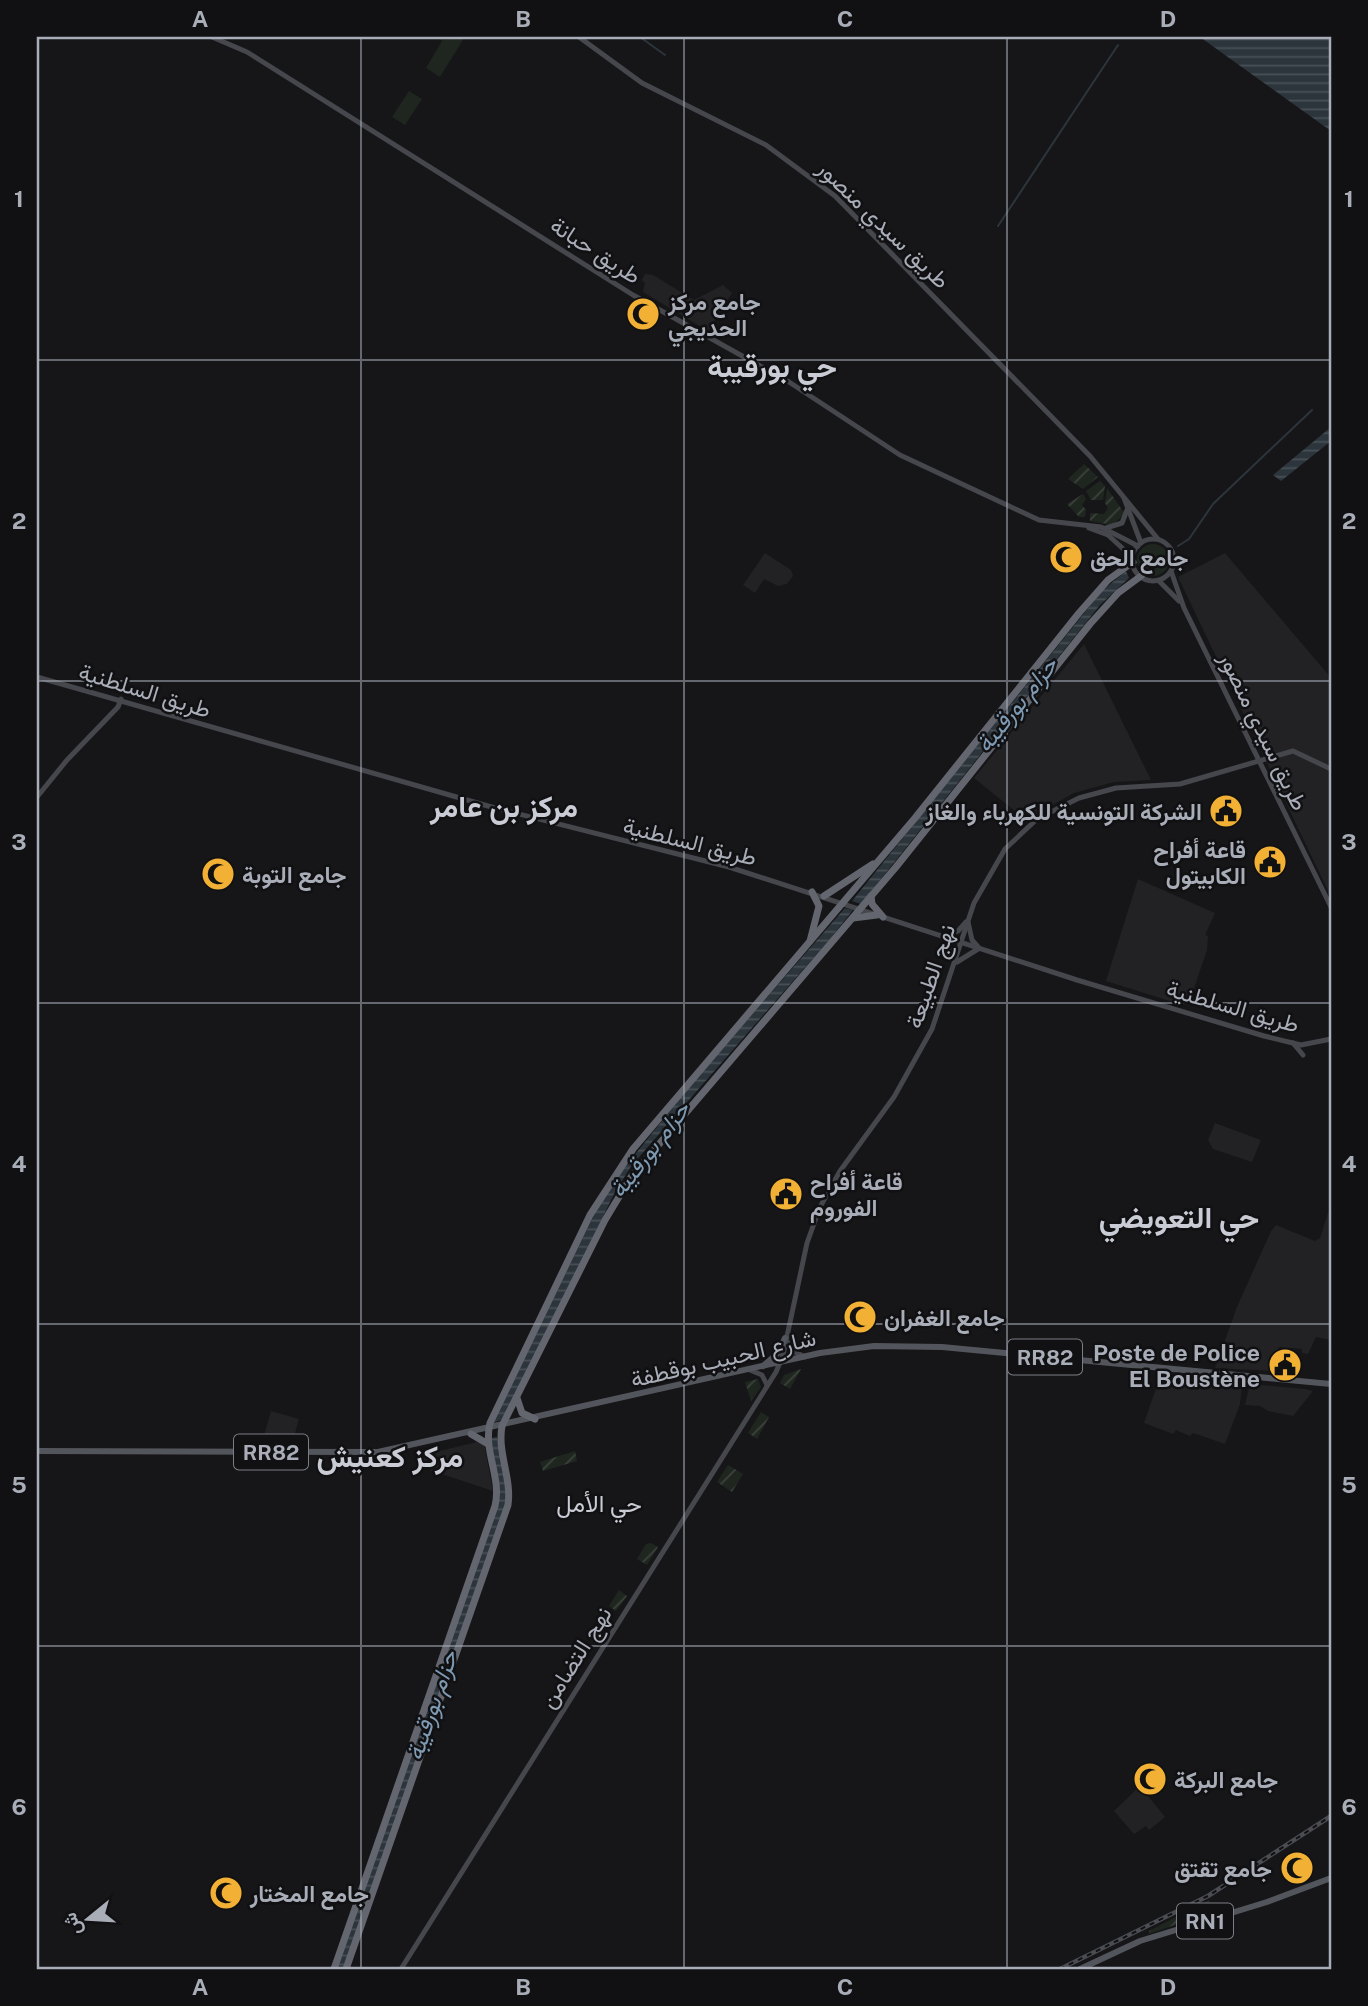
<svg xmlns="http://www.w3.org/2000/svg" width="1368" height="2006" viewBox="0 0 1368 2006" font-family="'Public Sans',Vazirmatn,sans-serif">
  <style>
    .built { fill: #222225 }
    .grass { fill: #1e261f }
    .garden { fill: url(#garden-furrows) }
    .water { fill: url(#water-rules) }
    .lines { fill: none; stroke-linecap: round; stroke-linejoin: round }
    .stream { stroke: #2c353c; stroke-width: 2 }
    .secondary { stroke: #45474d; stroke-width: 5 }
    .primary { stroke: #53555c; stroke-width: 6 }
    .highway { stroke: #63666e; stroke-width: 7 }
    .rail-casing { stroke: #4a4c52; stroke-width: 4.5 }
    .rail { stroke: #111113; stroke-width: 2; stroke-dasharray: 5; stroke-linecap: butt }
    .grid { fill: none; stroke: #a8adb8; stroke-width: 2; stroke-opacity: 0.55 }
    .labels { text-anchor: middle; dominant-baseline: central; stroke-width: 5; stroke-linejoin: round; paint-order: stroke }
    .shield { fill: #111113; stroke: #7b7e86; stroke-width: 2 }
    .shield-label { font-size: 21px; font-weight: bold; fill: #a8adb8 }
    .street-label { font-size: 23px; fill: #a8adb8; stroke: #111113 }
    .poi-label { font-size: 23px; font-weight: bold; fill: #a8adb8; stroke: #111113; text-anchor: start }
    .water-label { font-size: 24px; font-style: italic; fill: #7f9bb3; stroke: #111113 }
    .neighbourhood-label { font-size: 24px; fill: #c9ccd4; stroke: #111113 }
    .district-label { font-size: 30px; font-weight: bold; fill: #c9ccd4; stroke: #111113 }
    .neatline { fill: none; stroke: #a8adb8; stroke-width: 2.5 }
    .grid-label { font-size: 23px; text-anchor: middle; font-weight: bold; fill: #a8adb8 }
  </style>
  <defs>
    <pattern id="garden-furrows" width="10" height="10" patternUnits="userSpaceOnUse" patternTransform="scale(1.75)"><rect width="10" height="10" fill="#1e261f"/><path d="M-1 1l2-2M0 10L10 0M9 11l2-2" fill="none" stroke="#3c433d"/></pattern>
    <pattern id="water-rules" width="6" height="5" patternUnits="userSpaceOnUse" patternTransform="scale(1.75)"><rect width="6" height="5" fill="#2c353c"/><path d="M0 2.5h6" fill="none" stroke="#485056"/></pattern>
  </defs>
  <rect width="100%" height="100%" fill="#161618"/>
  <g class="built">
    <polygon points="645,274 653,275 694,300 723,285 732,293 708,331 643,292 645,283 642,280"/>
    <polygon points="765,553 791,570 793,576 787,584 778,586 764,579 755,593 743,585"/>
    <polygon points="1225,553 1331,678 1331,897 1178,577"/>
    <polygon points="1084,644 1151,780 1114,782 1074,793 1026,820 974,778"/>
    <polygon points="1138,879 1215,913 1205,935 1208,936 1207,950 1192,994 1176,1003 1106,981"/>
    <polygon points="1215,1123 1261,1140 1252,1162 1213,1149 1208,1140"/>
    <polygon points="1331,1212 1331,1340 1316,1337 1308,1354 1302,1353 1302,1349 1279,1347 1272,1371 1215,1368 1237,1307 1271,1231 1276,1225 1315,1241 1320,1238 1328,1213"/>
    <polygon points="1163,1377 1242,1384 1240,1404 1225,1444 1193,1433 1190,1436 1176,1430 1173,1434 1144,1423 1159,1380"/>
    <polygon points="1250,1384 1305,1389 1313,1391 1293,1416 1268,1411 1260,1406 1245,1405"/>
    <polygon points="271,1411 299,1419 291,1447 261,1446"/>
    <polygon points="481,1441 484,1443 493,1491 418,1466 419,1456"/>
    <polygon points="1140,1786 1165,1817 1149,1830 1146,1826 1134,1834 1114,1811"/>
  </g>
  <g class="grass">
    <polygon points="437,37 464,38 440,77 426,68 442,41"/>
    <polygon points="409,91 422,99 405,125 392,117"/>
    <circle cx="1153" cy="560" r="16"/>
  </g>
  <g class="garden">
    <polygon points="1084,464 1098,477 1083,489 1068,479"/>
    <polygon points="1100,481 1105,486 1103,500 1091,500 1086,491"/>
    <polygon points="1107,488 1125,514 1112,525 1090,521 1090,513 1104,514 1108,508 1105,503"/>
    <polygon points="1083,494 1086,499 1082,505 1086,510 1085,517 1079,517 1067,504"/>
    <polygon points="801,1369 790,1389 780,1383 784,1375"/>
    <polygon points="758,1379 761,1387 751,1401 745,1382"/>
    <polygon points="761,1412 769,1417 757,1439 748,1433"/>
    <polygon points="575,1451 577,1461 543,1471 540,1462"/>
    <polygon points="728,1465 743,1474 732,1492 717,1482"/>
    <polygon points="651,1543 658,1547 647,1565 637,1559 646,1544"/>
    <polygon points="619,1590 627,1596 616,1611 609,1606"/>
    <polygon points="1209,1900 1214,1911 1149,1934 1149,1931"/>
  </g>
  <g class="water">
    <polygon points="1200,37 1331,37 1331,131"/>
    <polygon points="1331,427 1331,441 1281,481 1273,475"/>
    <polygon points="1126,571 1129,578 1100,605 861,904 852,901 1102,591"/>
    <polygon points="845,908 853,910 830,939 632,1165 615,1192 508,1410 501,1420 494,1422 595,1213 625,1167 694,1081"/>
    <polygon points="497,1437 507,1486 506,1504 344,1969 336,1969 500,1497 491,1438"/>
  </g>
  <g class="lines">
    <g class="stream">
      <polyline points="640,37 665,55"/>
      <polyline points="998,226 1118,45"/>
      <polyline points="1178,546 1189,539 1213,504 1312,410"/>
    </g>
    <g class="secondary">
      <polyline points="212,37 247,52 633,295 789,382 900,455 1039,520 1101,527 1138,546"/>
      <polyline points="579,37 642,83 766,145 835,196 1090,456 1158,539"/>
      <polyline points="1124,498 1141,543"/>
      <polyline points="1089,528 1108,535 1132,557"/>
      <polyline points="1106,528 1122,523 1127,510"/>
      <circle cx="1153" cy="560" r="21"/>
      <polyline points="1171,571 1184,608 1331,907"/>
      <polyline points="1159,581 1179,601"/>
      <polyline points="37,677 495,808 729,867 1077,980 1264,1036 1301,1045 1331,1039"/>
      <polyline points="37,797 67,760 118,707 121,699"/>
      <polyline points="968,922 972,940 979,948"/>
      <polyline points="944,937 958,931 966,922"/>
      <polyline points="945,937 955,960"/>
      <polyline points="957,962 978,949"/>
      <polyline points="1293,1043 1303,1055"/>
      <polyline points="785,1338 793,1351 805,1357"/>
      <polyline points="750,1370 762,1375 767,1385"/>
      <polyline points="401,1969 776,1372 783,1355 807,1243 820,1207 840,1171 894,1097 932,1029 974,903 1005,849 1037,819 1079,798 1116,788 1180,784 1293,751 1331,769"/>
    </g>
    <g class="primary">
      <polyline points="763,1366 778,1353 785,1338"/>
      <polyline points="37,1451 378,1452 820,1353 874,1346 942,1347 1331,1384"/>
      <polyline points="1080,1969 1140,1941 1267,1902 1331,1878"/>
    </g>
    <g class="highway">
      <polyline points="824,896 873,864"/>
      <polyline points="871,896 872,904 883,917"/>
      <polyline points="853,918 877,915"/>
      <polyline points="810,941 819,906 812,892"/>
      <polyline points="517,1398 522,1413 535,1419"/>
      <polyline points="471,1434 488,1444"/>
      <path d="M334 1969 495 1506C502 1478 483 1451 490 1423L590 1215 633 1149 915 818 1079 613 1108 580 1133 562"/>
      <path d="M346 1969 508 1505C512 1478 497 1453 502 1426L605 1220 631 1177 896 867 1090 624 1118 593 1141 576"/>
    </g>
    <defs>
      <polyline id="rail" points="1060,1969 1208,1896 1331,1816"/>
    </defs>
    <use href="#rail" class="rail-casing"/>
    <use href="#rail" class="rail"/>
  </g>
  <path class="grid" d="M361 37V1969M684 37V1969M1007 37V1969M37 360H1331M37 681H1331M37 1003H1331M37 1324H1331M37 1646H1331"/>
  <defs>
    <symbol id="mosque-disc" viewBox="-11 -11 22 22"><circle r="9.5" fill="#f2b134" stroke="#111113"/><path d="M3.5-4.9A6 6 0 1 0 3.5 4.9A5 5 0 1 1 3.5-4.9Z" fill="#111"/></symbol>
    <symbol id="civic-disc" viewBox="-11 -11 22 22"><circle r="9.5" fill="#f2b134" stroke="#111113"/><path d="M-.6-6.5H3V-4.5H.6V-3L4-1V1h2V6H-6V1h2V-1L-.6-3ZM-1.2 2.5V6h2.4V2.5Z" fill="#111"/></symbol>
  </defs>
  <g fill-rule="evenodd">
    <use href="#mosque-disc" x="624" y="295" width="38" height="38"/>
    <use href="#mosque-disc" x="1047" y="538" width="38" height="38"/>
    <use href="#civic-disc" x="1207" y="792" width="38" height="38"/>
    <use href="#civic-disc" x="1251" y="843" width="38" height="38"/>
    <use href="#mosque-disc" x="199" y="855" width="38" height="38"/>
    <use href="#civic-disc" x="767" y="1175" width="38" height="38"/>
    <use href="#mosque-disc" x="841" y="1298" width="38" height="38"/>
    <use href="#civic-disc" x="1266" y="1346" width="38" height="38"/>
    <use href="#mosque-disc" x="1131" y="1760" width="38" height="38"/>
    <use href="#mosque-disc" x="1278" y="1849" width="38" height="38"/>
    <use href="#mosque-disc" x="207" y="1874" width="38" height="38"/>
  </g>
  <g class="labels">
    <g class="shield">
      <rect x="1008" y="1339.5" width="74" height="35" rx="5"/>
      <rect x="234" y="1434.5" width="74" height="35" rx="5"/>
      <rect x="1177" y="1903.5" width="56" height="35" rx="5"/>
    </g>
    <g class="shield-label">
      <text x="1045" y="1357">RR82</text>
      <text x="271" y="1452">RR82</text>
      <text x="1205" y="1921">RN1</text>
    </g>
    <g class="street-label">
      <text transform="translate(884 224) rotate(44)">طريق سيدي منصور</text>
      <text transform="translate(596 250) rotate(33)">طريق حبانة</text>
      <text transform="translate(145 690) rotate(17)">طريق السلطنية</text>
      <text transform="translate(1264 731) rotate(64)">طريق سيدي منصور</text>
      <text transform="translate(690 841) rotate(14)">طريق السلطنية</text>
      <text transform="translate(930 976) rotate(-71)">نهج الطبيعة</text>
      <text transform="translate(1233 1006) rotate(16)">طريق السلطنية</text>
      <text transform="translate(723 1358) rotate(-13)">شارع الحبيب بوقطفة</text>
      <text transform="translate(575 1657) rotate(-58)">نهج التضامن</text>
    </g>
    <g class="poi-label">
      <text x="668" y="301">جامع مركز<tspan x="668" dy="26">الحديجي</tspan></text>
      <text x="1090" y="557">جامع الحق</text>
      <text x="1202" y="811" text-anchor="end">الشركة التونسية للكهرباء والغاز</text>
      <text x="1246" y="849" text-anchor="end">قاعة أفراح<tspan x="1246" dy="26">الكابيتول</tspan></text>
      <text x="242" y="874">جامع التوبة</text>
      <text x="810" y="1181">قاعة أفراح<tspan x="810" dy="26">الفوروم</tspan></text>
      <text x="884" y="1317">جامع الغفران</text>
      <text x="1260" y="1352" text-anchor="end">Poste de Police<tspan x="1260" dy="26">El Boustène</tspan></text>
      <text x="1174" y="1779">جامع البركة</text>
      <text x="1272" y="1868" text-anchor="end">جامع تقتق</text>
      <text x="250" y="1893">جامع المختار</text>
    </g>
    <g class="water-label">
      <text transform="translate(1016 704) rotate(-51)">حزام بورقيبة</text>
      <text transform="translate(649 1149) rotate(-52)">حزام بورقيبة</text>
      <text transform="translate(431 1705) rotate(-71)">حزام بورقيبة</text>
    </g>
    <g class="neighbourhood-label">
      <text x="599" y="1503">حي الأمل</text>
    </g>
    <g class="district-label">
      <text x="772" y="366">حي بورقيبة</text>
      <text x="504" y="806">مركز بن عامر</text>
      <text x="1179" y="1217">حي التعويضي</text>
      <text x="390" y="1456">مركز كعنيش</text>
    </g>
  </g>
  <rect width="1368" height="2006" fill="none" stroke="#111113" stroke-width="77"/>
  <g transform="translate(88 1919) rotate(252)" stroke="#111113" stroke-width="5" paint-order="stroke">
  <path d="M0-5L12 26L0 18L-12 26Z" fill="#a8adb8"/>
  <text y="-10" font-size="19" font-weight="bold" text-anchor="middle" fill="#a8adb8">ش</text>
  </g>
  <rect x="38" y="38" width="1292" height="1930" class="neatline"/>
  <g class="grid-label">
    <text x="200" y="27">A</text>
    <text x="523" y="27">B</text>
    <text x="845" y="27">C</text>
    <text x="1168" y="27">D</text>
    <text x="19" y="207">1</text>
    <text x="1349" y="207">1</text>
    <text x="19" y="529">2</text>
    <text x="1349" y="529">2</text>
    <text x="19" y="850">3</text>
    <text x="1349" y="850">3</text>
    <text x="19" y="1172">4</text>
    <text x="1349" y="1172">4</text>
    <text x="19" y="1493">5</text>
    <text x="1349" y="1493">5</text>
    <text x="19" y="1815">6</text>
    <text x="1349" y="1815">6</text>
    <text x="200" y="1995">A</text>
    <text x="523" y="1995">B</text>
    <text x="845" y="1995">C</text>
    <text x="1168" y="1995">D</text>
  </g>
</svg>
